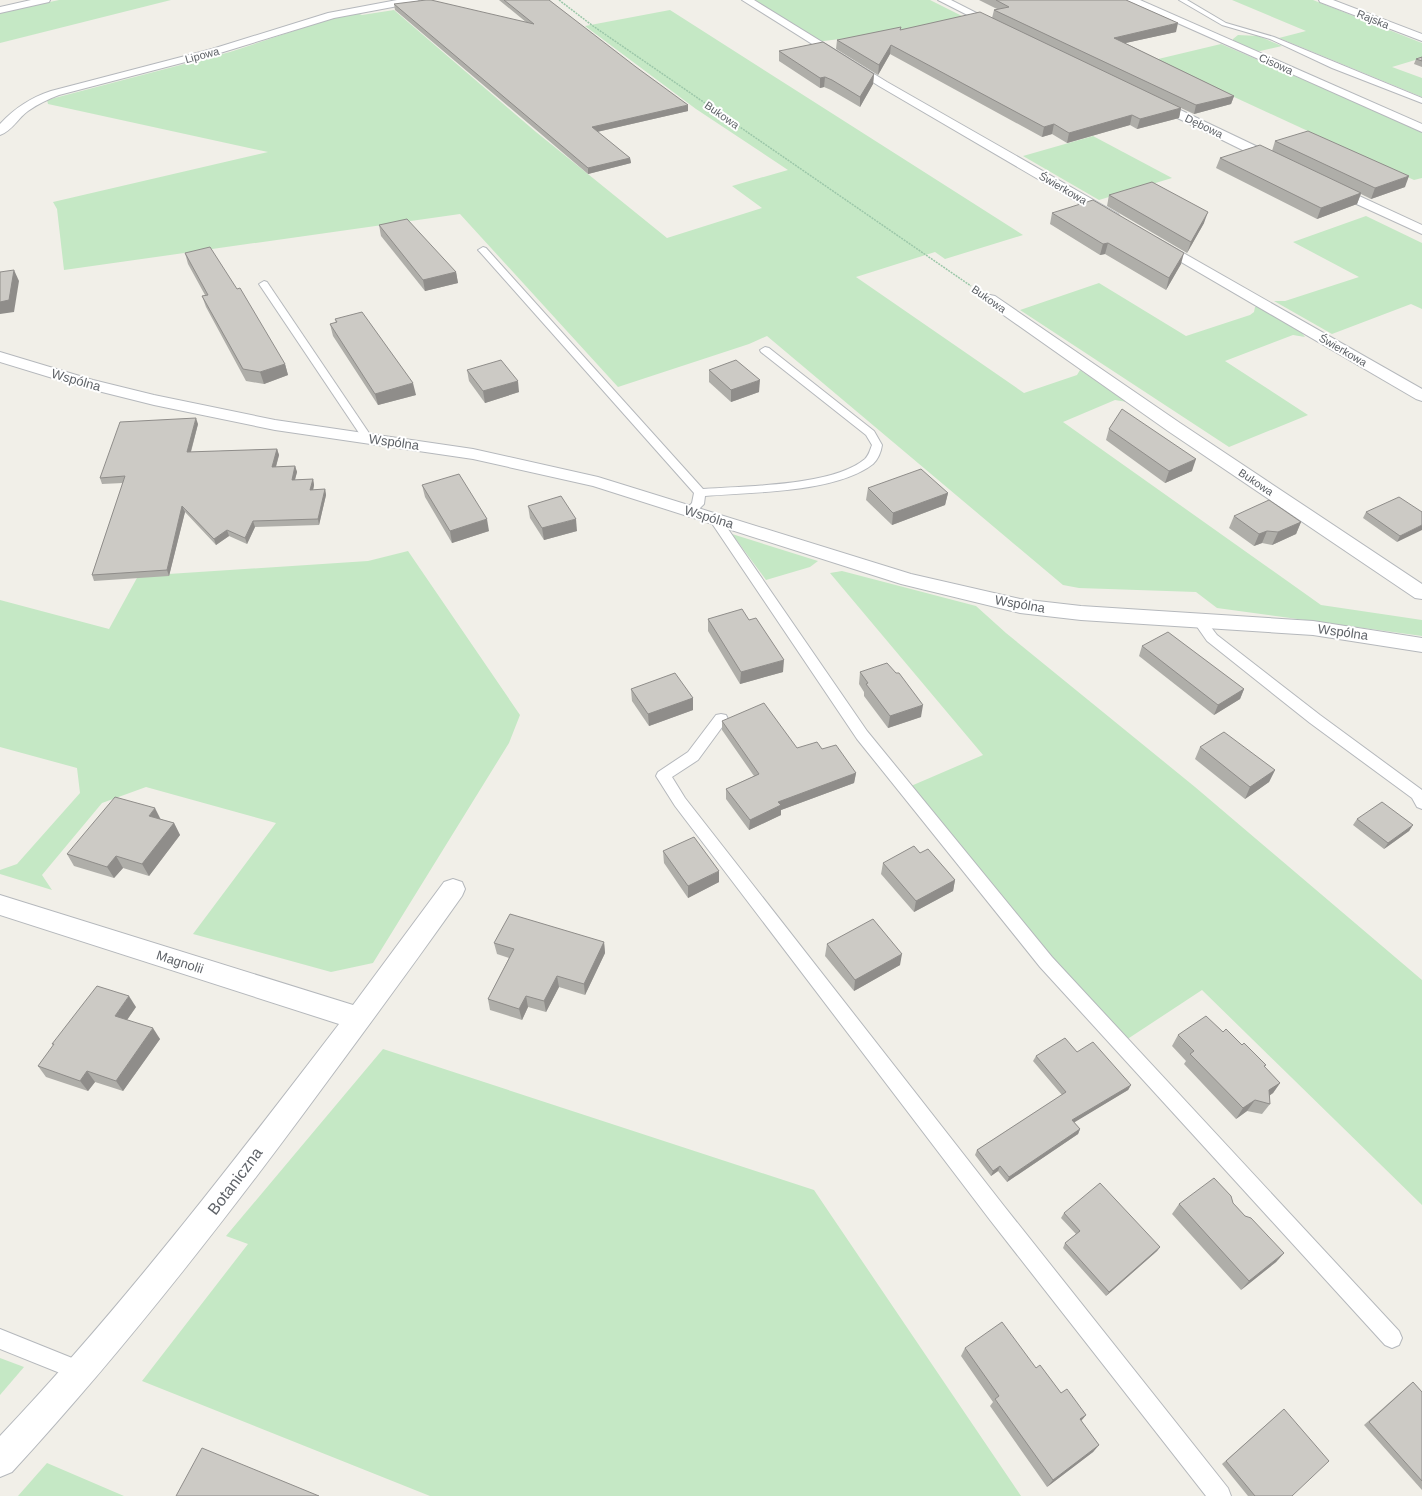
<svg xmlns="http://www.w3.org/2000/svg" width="1422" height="1496" viewBox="0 0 1422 1496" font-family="Arial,sans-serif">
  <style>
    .green { fill: #c5e8c5 }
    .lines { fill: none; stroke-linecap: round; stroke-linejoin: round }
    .service-casing { stroke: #b5b8bc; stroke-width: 2 }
    .minor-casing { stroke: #b5b8bc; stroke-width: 2 }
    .path { stroke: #9cc7a9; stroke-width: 1.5; stroke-dasharray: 2 1; stroke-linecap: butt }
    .service { fill: #fff; fill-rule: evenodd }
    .minor { fill: #fff; fill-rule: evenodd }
    .wall { fill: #afaea9 }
    .shaded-wall { fill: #8f8d8a }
    .building { fill: #cccac5; stroke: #8f8d8a }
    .labels { text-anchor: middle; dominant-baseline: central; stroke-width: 4; stroke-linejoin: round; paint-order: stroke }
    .far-street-label { font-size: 11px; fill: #5f6368; stroke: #fff }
    .street-label { font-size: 13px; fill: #5f6368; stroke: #fff }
    .near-street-label { font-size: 16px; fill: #5f6368; stroke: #fff }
  </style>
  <rect width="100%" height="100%" fill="#f1efe8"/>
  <g class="green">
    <polygon points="59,0 171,0 0,43 0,13"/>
    <polygon points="754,0 930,0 966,18 899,32 815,42"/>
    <polygon points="1232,0 1313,0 1422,43 1422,58 1392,67 1422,78 1422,97 1279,38 1306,31"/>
    <polygon points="394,10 536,132 667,238 762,208 732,186 788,170 696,109 585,26 670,10 1023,235 945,259 935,252 856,277 1024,393 1077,375 1080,370 1127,402 1115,400 1063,422 1321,605 1422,620 1422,636 1217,608 1196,592 1079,588 1063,585 767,336 749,344 618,387 460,214 64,270 57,209 53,202 268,152 48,104 47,100 230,52 342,15 357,13 362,15"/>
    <polygon points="1238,35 1258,36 1282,46 1256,52 1233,42 1233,39"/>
    <polygon points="1221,44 1422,131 1422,178 1414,180 1154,60"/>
    <polygon points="1093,136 1172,178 1099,200 1023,156"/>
    <polygon points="1366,216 1422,243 1422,309 1411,304 1332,334 1274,301 1285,301 1359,277 1293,242"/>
    <polygon points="1099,283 1186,336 1250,315 1254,312 1255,307 1259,306 1301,332 1305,337 1293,335 1225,361 1308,415 1229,447 1020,310"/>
    <polygon points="732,534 818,561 810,567 766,580"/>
    <polygon points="408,551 520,715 509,743 373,963 331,972 193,934 276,823 146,787 102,803 42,875 52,890 0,874 0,870 17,864 80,793 77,768 0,747 0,600 109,629 138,576 368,561"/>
    <polygon points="842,571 976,606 1006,633 1195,787 1422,980 1422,1205 1202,990 1126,1040 1055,961 911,786 983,755 830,573"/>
    <polygon points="383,1049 814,1190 1021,1496 430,1496 142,1381 248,1244 226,1236"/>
    <polygon points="0,1358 24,1367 0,1395"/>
    <polygon points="47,1463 124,1496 18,1496"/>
  </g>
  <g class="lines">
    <defs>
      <g id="service">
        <polygon points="1179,0 1187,0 1226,23 1274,37 1422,98 1422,103 1332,68 1270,39 1222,25"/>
        <path d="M483 247 486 248 703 489C745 486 833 486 865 459 869 455 870 450 872 445L866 435 761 352 760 350 765 347 769 348 874 431 882 445C881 452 878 459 873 464 836 493 751 492 705 496L704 504 694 514H686L684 511 692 503 694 493 480 252 478 250Z"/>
        <polygon points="264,281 267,282 373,439 372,441 368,442 363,439 259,284"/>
        <polygon points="715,515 719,516 867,731 1052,957 1399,1331 1402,1338 1399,1345 1392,1348 1385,1345 1040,967 857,739 709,519"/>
        <polygon points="1199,617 1204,618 1217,635 1320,715 1422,790 1422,809 1417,807 1412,798 1310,723 1207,641 1193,621 1194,618"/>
        <polygon points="721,714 726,715 728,719 698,760 672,777 685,798 1004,1206 1228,1488 1231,1496 1206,1496 990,1220 675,806 656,776 658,772 688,752 716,715"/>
        <polygon points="0,1329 87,1364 90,1371 87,1378 80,1381 0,1349"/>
      </g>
      <g id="minor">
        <polygon points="31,0 50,0 49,2 0,13 0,7"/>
        <path d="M397 0H419L414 3 334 18 220 53 59 95C48 99 38 104 28 111 19 117 11 132 0 135V124C15 108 30 98 51 91L212 49 328 13Z"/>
        <polygon points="742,0 754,0 887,82 1118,214 1120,217 1118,220 1108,220 879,86"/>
        <polygon points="938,0 951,0 1004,27 1003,29 995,29"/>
        <polygon points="1126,0 1140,0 1422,124 1422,132"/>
        <polygon points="1319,0 1333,0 1422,34 1422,41 1320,2"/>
        <polygon points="1153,97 1281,158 1282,161 1281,164 1271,164 1149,104 1147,101"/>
        <polygon points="1331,183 1422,225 1422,234 1326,190 1324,187 1326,184"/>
        <polygon points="1157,238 1422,389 1422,401 1416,399 1152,245 1150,242 1152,239"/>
        <polygon points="990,295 995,296 1180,423 1422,584 1422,599 1415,598 1168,431 985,302 983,299 985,296"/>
        <polygon points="0,352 93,380 154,395 275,420 473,449 598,477 911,574 1020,599 1081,606 1313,621 1422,638 1422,652 1313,635 1081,620 1020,613 901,584 593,486 473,459 275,430 154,405 82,387 0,362"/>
        <path d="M453 879 462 882 465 889 462 896C410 970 357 1041 304 1113 212 1237 117 1358 12 1472L0 1477V1436C122 1307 231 1165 339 1024L0 915V895L353 1005 444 882Z"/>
      </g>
    </defs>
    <use href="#service" class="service-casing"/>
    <use href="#minor" class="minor-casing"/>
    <polyline class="path" points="559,0 593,26 971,286"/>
    <use href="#service" class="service"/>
    <use href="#minor" class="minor"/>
  </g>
  <g class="wall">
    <polygon points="499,0 549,0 688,111 597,132 630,158 631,163 588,174 395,10 394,4 526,22"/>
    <polygon points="979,0 1126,0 1176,32 1125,43 1234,96 1231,104 1194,114 1181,108 1179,118 1137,129 1130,125 1067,143 1052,134 1042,137 890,54 878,75 836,49 837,40 901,30 992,18 994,10 997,9"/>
    <polygon points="779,51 874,74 873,84 860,107 831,90 824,87 820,88 779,61"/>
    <polygon points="1422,57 1422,67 1414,64 1416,59"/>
    <polygon points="1275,141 1405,187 1371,199 1361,194 1357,204 1317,219 1216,168 1220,158 1272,151"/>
    <polygon points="1109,195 1204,223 1187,253 1107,206"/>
    <polygon points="1052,213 1181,264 1166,290 1105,254 1100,255 1050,224"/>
    <polygon points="379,225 456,272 458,283 425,291 381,236"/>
    <polygon points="185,253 285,364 288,375 264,384 246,381 206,307 202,296 205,295 188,264"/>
    <polygon points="335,319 416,395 378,405 333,336 330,324 336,323"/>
    <polygon points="467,370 519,392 485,403 469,381"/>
    <polygon points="709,370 759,392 731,402 709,382"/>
    <polygon points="198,424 191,452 277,449 279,455 276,467 295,466 297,472 295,480 313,479 314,485 313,490 325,489 326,495 319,525 255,527 247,544 229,536 216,545 185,512 169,576 94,581 92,575 123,483 102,484 100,478"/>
    <polygon points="1109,429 1192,471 1165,483 1106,440"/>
    <polygon points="422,485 489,531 452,543 425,497"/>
    <polygon points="868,488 948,493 945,505 892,525 866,500"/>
    <polygon points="528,506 577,531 544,540 530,518"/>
    <polygon points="1366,512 1422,512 1397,542 1363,518"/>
    <polygon points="1234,516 1301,522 1296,534 1272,545 1262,543 1254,546 1229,528"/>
    <polygon points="708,619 749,620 783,672 740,684 708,631"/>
    <polygon points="1142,646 1244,689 1240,699 1214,715 1139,656"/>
    <polygon points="860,672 921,717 888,728 864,696 864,692 859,684"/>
    <polygon points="631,689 693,698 693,710 649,726 632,701"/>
    <polygon points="722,721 797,748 822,749 856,773 854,783 781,810 781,815 749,830 726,799 726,789 754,776 722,730"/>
    <polygon points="1200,747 1275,770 1269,782 1245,799 1195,759"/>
    <polygon points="160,819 174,823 180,835 149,876 123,868 114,878 74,866 67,854"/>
    <polygon points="1357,819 1413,825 1409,831 1384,849 1353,825"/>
    <polygon points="663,851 719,882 688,898 664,863"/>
    <polygon points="920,853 955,880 953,891 914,912 881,874 883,863"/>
    <polygon points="604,942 605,953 585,995 559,987 546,1012 528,1007 522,1020 490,1010 488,999 509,958 497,954 494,943"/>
    <polygon points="827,944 900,965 854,991 825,956"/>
    <polygon points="136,1007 127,1020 160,1039 123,1091 95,1082 88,1091 46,1077 38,1066 54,1045 52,1044"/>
    <polygon points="1223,1032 1242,1045 1266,1065 1264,1067 1280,1083 1273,1093 1269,1096 1270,1104 1262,1114 1247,1111 1236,1119 1184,1064 1186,1061 1172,1046 1178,1035"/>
    <polygon points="1077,1052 1131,1085 1128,1090 1074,1122 1080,1129 1078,1134 1007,1182 998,1171 991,1176 975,1155 977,1150 1062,1095 1033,1061 1036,1056"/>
    <polygon points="1233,1203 1245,1216 1284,1253 1276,1262 1241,1290 1172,1214 1179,1204"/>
    <polygon points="1064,1213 1160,1247 1157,1251 1106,1296 1063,1248 1065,1243 1076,1234 1061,1218"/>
    <polygon points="965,1348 1036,1368 1061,1393 1086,1415 1081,1421 1099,1445 1093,1452 1047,1487 990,1406 993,1402 961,1356"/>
    <polygon points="1413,1382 1422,1392 1422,1490 1364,1425 1408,1386"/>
    <polygon points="1284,1409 1292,1496 1248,1496 1222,1464"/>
  </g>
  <g class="shaded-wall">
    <polygon points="1178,23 1176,32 1112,46 1114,38"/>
    <polygon points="891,45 890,54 878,75 879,65"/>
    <polygon points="874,74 873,84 860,107 860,97"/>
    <polygon points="825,77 824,87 820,88 820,78"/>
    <polygon points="1234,96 1231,104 1194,114 1196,105"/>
    <polygon points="688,105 688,111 592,133 592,127"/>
    <polygon points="1181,108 1179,118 1137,129 1140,119"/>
    <polygon points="1132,115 1130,125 1067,143 1069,133"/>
    <polygon points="1054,124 1052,134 1042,137 1044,127"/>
    <polygon points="630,158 631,163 588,174 588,168"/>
    <polygon points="1409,176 1405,187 1371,199 1375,188"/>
    <polygon points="1361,193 1357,204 1317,219 1321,208"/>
    <polygon points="1208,212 1204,223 1187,253 1191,242"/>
    <polygon points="1108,243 1105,254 1100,255 1103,244"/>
    <polygon points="1184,253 1181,264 1166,290 1169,278"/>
    <polygon points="14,270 19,281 14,312 0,314 0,302"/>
    <polygon points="456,272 458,283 425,291 423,280"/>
    <polygon points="285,364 288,375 264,384 260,372"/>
    <polygon points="760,380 759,392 731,402 731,390"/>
    <polygon points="518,381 519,392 485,403 483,391"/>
    <polygon points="413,383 416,395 378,405 375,394"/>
    <polygon points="196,418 198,424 189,458 187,452"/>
    <polygon points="277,449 279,455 274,473 272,467"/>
    <polygon points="1196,459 1192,471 1165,483 1169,471"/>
    <polygon points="295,466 297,472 293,486 292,480"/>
    <polygon points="313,479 314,485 312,496 310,490"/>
    <polygon points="325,489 326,495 319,525 318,519"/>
    <polygon points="948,493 945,505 892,525 893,513"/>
    <polygon points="182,506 185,512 169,576 167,570"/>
    <polygon points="487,519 489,531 452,543 450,531"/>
    <polygon points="576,519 577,531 544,540 542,528"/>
    <polygon points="253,521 255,527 247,544 245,538"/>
    <polygon points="1301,522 1296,534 1272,545 1278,532"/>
    <polygon points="1422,525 1422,530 1397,542 1400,536"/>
    <polygon points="227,530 229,536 216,545 214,539"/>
    <polygon points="1267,531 1262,543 1254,546 1259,534"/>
    <polygon points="784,660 783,672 740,684 741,672"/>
    <polygon points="1244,689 1240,699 1214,715 1218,705"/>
    <polygon points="693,698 693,710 649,726 648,714"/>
    <polygon points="923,705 921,717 888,728 890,716"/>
    <polygon points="1275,770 1269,782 1245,799 1250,787"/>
    <polygon points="856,773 854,783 781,810 781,815 749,830 750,820 778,802"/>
    <polygon points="155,808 161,820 149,816"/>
    <polygon points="174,823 180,835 149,876 142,864"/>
    <polygon points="1413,825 1409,831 1384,849 1388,843"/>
    <polygon points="116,856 123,868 114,878 107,867"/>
    <polygon points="719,871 719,882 688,898 688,886"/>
    <polygon points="955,880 953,891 914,912 916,901"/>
    <polygon points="604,942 605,953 585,995 584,984"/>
    <polygon points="902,954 900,965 854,991 855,980"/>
    <polygon points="557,976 559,987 546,1012 544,1001"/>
    <polygon points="129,996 136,1007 122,1027 115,1016"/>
    <polygon points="526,996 528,1007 522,1020 519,1009"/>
    <polygon points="153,1028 160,1039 123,1091 116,1081"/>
    <polygon points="87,1071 95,1082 88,1091 80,1081"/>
    <polygon points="1280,1083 1273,1093 1261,1101 1269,1090"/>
    <polygon points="1131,1085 1128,1090 1070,1125 1072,1120"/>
    <polygon points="1255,1100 1247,1111 1236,1119 1243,1108"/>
    <polygon points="1080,1129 1078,1134 1007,1182 1009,1177"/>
    <polygon points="1000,1166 998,1171 991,1176 993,1171"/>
    <polygon points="1160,1247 1157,1251 1106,1296 1109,1292"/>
    <polygon points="1284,1253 1276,1262 1241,1290 1249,1281"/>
    <polygon points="1086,1415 1080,1422 1080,1419"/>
    <polygon points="1099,1445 1093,1452 1047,1487 1053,1480"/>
  </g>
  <g class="building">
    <polygon points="426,0 431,0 534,24 504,0 549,0 636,67 688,105 592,127 630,158 588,168 394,4"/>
    <polygon points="996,0 1126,0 1178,23 1114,38 1234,96 1196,105 994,10 1009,7"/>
    <polygon points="980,12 1181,108 1140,119 1132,115 1069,133 1054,124 1044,127 891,45 879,65 837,40 901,27 900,30"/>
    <polygon points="823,42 874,74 860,97 832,80 825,77 820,78 779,51"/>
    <polygon points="1422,57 1422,61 1416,59"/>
    <polygon points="1308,131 1409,176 1375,188 1275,141"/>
    <polygon points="1260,145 1361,193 1321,208 1220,158"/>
    <polygon points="1152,182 1208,212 1191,242 1109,195"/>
    <polygon points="1093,200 1184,253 1169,278 1108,243 1103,244 1052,213"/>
    <polygon points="407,219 456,272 423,280 379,225"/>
    <polygon points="210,247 237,289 240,288 285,364 260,372 243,369 202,296 208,295 185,253"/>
    <polygon points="14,270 9,300 0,302 0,272"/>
    <polygon points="362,312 413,383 375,394 330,324 337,322 335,319"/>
    <polygon points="501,360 518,381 483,391 467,370"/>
    <polygon points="736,360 760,380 731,390 709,370"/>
    <polygon points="1122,409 1196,459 1169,471 1109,429"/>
    <polygon points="196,418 187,452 277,449 272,467 295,466 292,480 313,479 310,490 325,489 318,519 253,521 245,538 227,530 214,539 182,506 167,570 92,575 125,476 100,478 120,422"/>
    <polygon points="921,469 948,493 893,513 868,488"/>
    <polygon points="459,474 487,519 450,531 422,485"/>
    <polygon points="561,496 576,519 542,528 528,506"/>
    <polygon points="1399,497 1422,512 1422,525 1400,536 1366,512"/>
    <polygon points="1269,500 1301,522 1278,532 1267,531 1259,534 1234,516"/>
    <polygon points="742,609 749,620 756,618 784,660 741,672 708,619"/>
    <polygon points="1168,632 1244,689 1218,705 1142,646"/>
    <polygon points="887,663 896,673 899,673 923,705 890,716 866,684 868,683 860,672"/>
    <polygon points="675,673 693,698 648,714 631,689"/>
    <polygon points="764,703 797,748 817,742 822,749 836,745 856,773 778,802 781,805 750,820 726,789 759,774 722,721"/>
    <polygon points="1224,732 1275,770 1250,787 1200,747"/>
    <polygon points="115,797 155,808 149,816 174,823 142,864 116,856 107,867 67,854"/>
    <polygon points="1382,802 1413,825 1388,843 1357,819"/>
    <polygon points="694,837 719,871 688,886 663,851"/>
    <polygon points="914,846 920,853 928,849 955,880 916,901 883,863"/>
    <polygon points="510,914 604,942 584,984 557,976 544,1001 526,996 519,1009 488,999 514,949 494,943"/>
    <polygon points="873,919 902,954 855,980 827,944"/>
    <polygon points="97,986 129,996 115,1016 153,1028 116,1081 87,1071 80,1081 38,1066 54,1044 52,1044"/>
    <polygon points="1206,1016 1223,1032 1226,1029 1242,1045 1244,1043 1266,1065 1264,1066 1280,1083 1269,1090 1270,1104 1255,1100 1243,1108 1190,1054 1194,1051 1178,1035"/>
    <polygon points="1065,1038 1077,1052 1093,1042 1131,1085 1072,1120 1080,1129 1009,1177 1000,1166 993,1171 977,1150 1066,1092 1036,1056"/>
    <polygon points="1214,1178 1231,1196 1233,1203 1245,1216 1251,1218 1284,1253 1249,1281 1179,1204"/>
    <polygon points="1100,1183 1160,1247 1109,1292 1065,1243 1080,1231 1064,1213"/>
    <polygon points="1002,1322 1036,1368 1040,1365 1061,1393 1067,1389 1086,1415 1080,1419 1099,1445 1053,1480 995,1399 999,1396 965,1348"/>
    <polygon points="1413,1382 1422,1392 1422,1481 1369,1422"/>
    <polygon points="1284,1409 1329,1461 1292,1496 1255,1496 1226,1461"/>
    <polygon points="202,1448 319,1496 176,1496"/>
  </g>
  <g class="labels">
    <g class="far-street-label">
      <text transform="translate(1373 19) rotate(22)">Rajska</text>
      <text transform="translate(202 55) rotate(-15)">Lipowa</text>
      <text transform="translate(1276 64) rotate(24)">Cisowa</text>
      <text transform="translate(722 115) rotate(35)">Bukowa</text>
      <text transform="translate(1204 126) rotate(26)">Dębowa</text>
      <text transform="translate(1063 188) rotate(30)">Świerkowa</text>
      <text transform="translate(989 299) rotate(35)">Bukowa</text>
      <text transform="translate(1343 350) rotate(30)">Świerkowa</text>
      <text transform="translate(1256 482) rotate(34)">Bukowa</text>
    </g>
    <g class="street-label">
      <text transform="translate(76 380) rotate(16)">Wspólna</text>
      <text transform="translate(394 442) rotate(8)">Wspólna</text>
      <text transform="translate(709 517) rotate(17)">Wspólna</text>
      <text transform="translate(1020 604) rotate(10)">Wspólna</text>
      <text transform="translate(1343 632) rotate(8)">Wspólna</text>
      <text transform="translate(180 962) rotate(18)">Magnolii</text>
    </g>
    <g class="near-street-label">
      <text transform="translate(235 1181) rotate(-53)">Botaniczna</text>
    </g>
  </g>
</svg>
